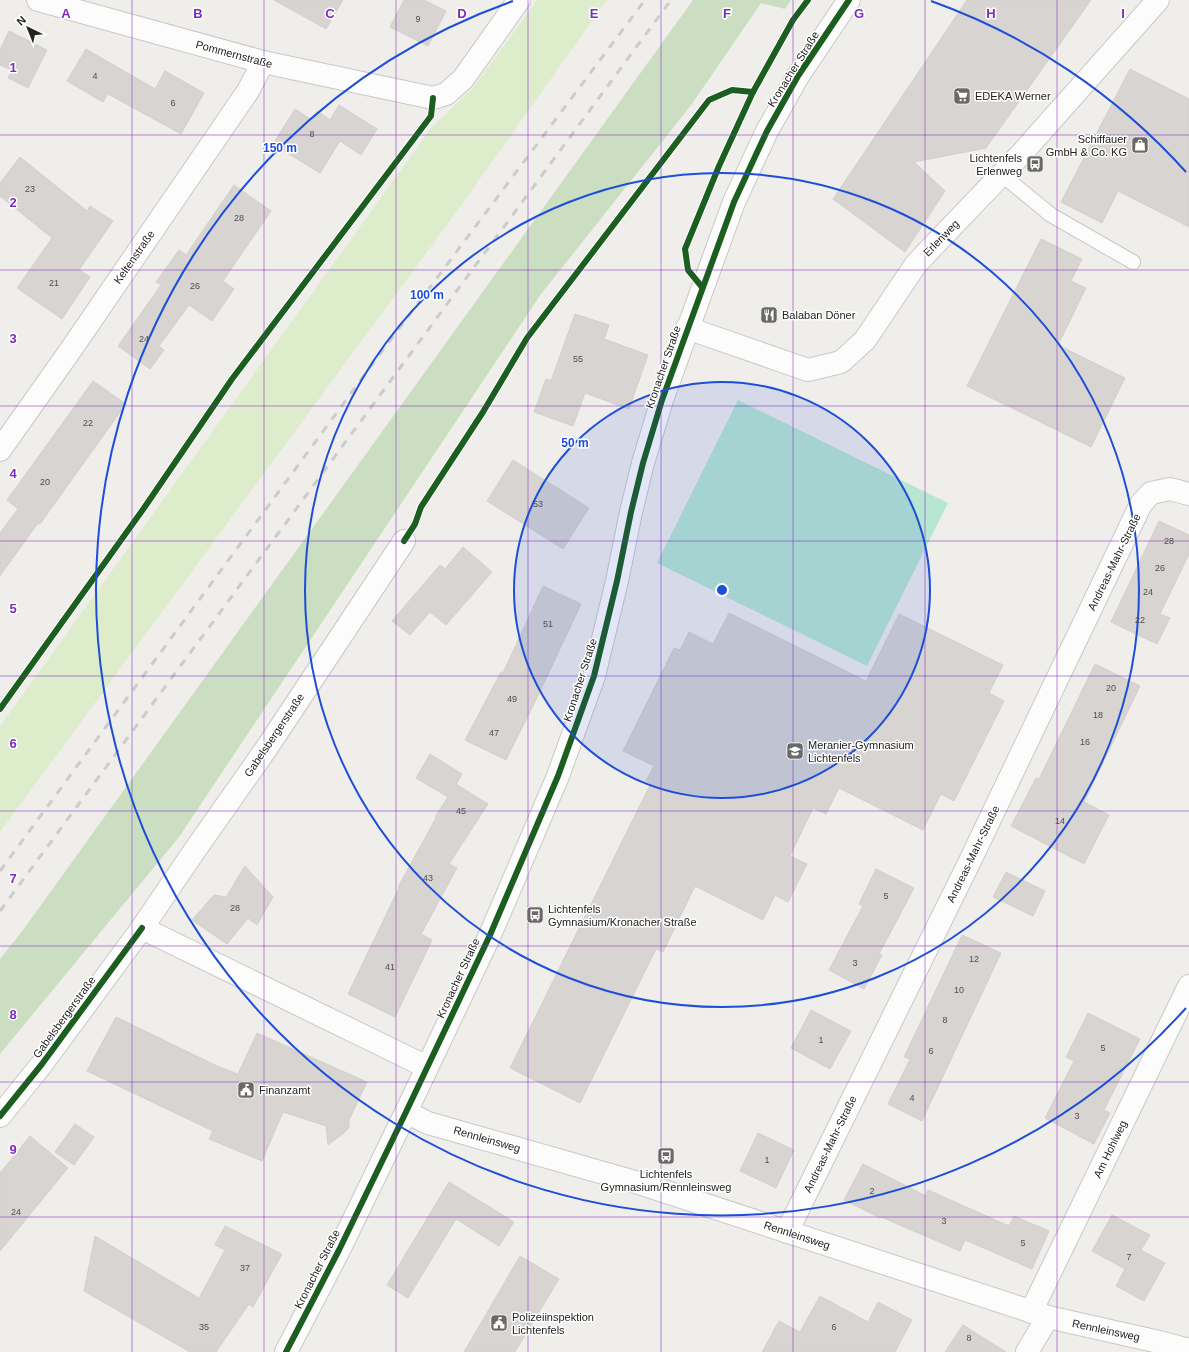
<svg xmlns="http://www.w3.org/2000/svg" width="1189" height="1352" viewBox="0 0 1189 1352" font-family="Helvetica,sans-serif">
  <style>
    .grass { fill: #ddeccb }
    .forest { fill: #cbdec1 }
    .pitch { fill: #b7e6d2 }
    .building { fill: #d7d4d2; stroke: #d3d0cc }
    .lines { fill: none; stroke-linecap: round; stroke-linejoin: round }
    .service-casing { stroke: #c9c8c7; stroke-width: 16 }
    .minor-casing { stroke: #c9c8c7; stroke-width: 24 }
    .tertiary-casing { stroke: #c9c8c7; stroke-width: 24 }
    .service { stroke: #fdfcfc; stroke-width: 14 }
    .minor { stroke: #fdfcfc; stroke-width: 22 }
    .tertiary { stroke: #fdfcfc; stroke-width: 22 }
    .rail { stroke: #ccc; stroke-width: 3; stroke-dasharray: 8 8; stroke-linecap: butt }
    .cycleway-casing { stroke: #fff; stroke-width: 8 }
    .cycleway { stroke: #1b5e20; stroke-width: 6 }
    .grid { fill: none; stroke: #7b2cbf; stroke-width: 1; stroke-opacity: 0.55 }
    .ring { fill: none; stroke: #1d4ed8; stroke-width: 2 }
    .labels { text-anchor: middle; dominant-baseline: central; stroke-width: 3; stroke-linejoin: round; paint-order: stroke }
    .number-label { font-size: 9px; fill: #4f4e4e }
    .street-label { font-size: 11px; fill: #222; stroke: #fff }
    .poi-label { font-size: 11px; fill: #222; stroke: #fff; text-anchor: start }
    .grid-label { font-size: 13px; text-anchor: middle; font-weight: bold; fill: #7b2cbf; stroke: #fff; stroke-width: 3; stroke-linejoin: round; paint-order: stroke }
    .centre { fill: #1d4ed8; stroke: #fff; stroke-width: 2 }
    .ring-label { font-size: 12px; text-anchor: middle; font-weight: bold; fill: #1d4ed8; stroke: #fff; stroke-width: 3; stroke-linejoin: round; paint-order: stroke }
  </style>
  <rect width="100%" height="100%" fill="#f0eeeb"/>
  <polygon class="grass" points="537,0 607,0 452,218 0,832 0,726 432,127 474,87"/>
  <polygon class="forest" points="693,0 791,0 785,9 761,3 692,104 541,294 179,837 0,1054 0,959 23,930"/>
  <polygon class="pitch" points="738,400 948,503 867,666 657,563"/>
  <g class="building">
    <polygon points="274,0 343,0 326,29"/>
    <polygon points="404,0 424,0 446,11 428,46 390,27"/>
    <polygon points="967,0 1091,0 986,148 914,162 945,191 905,252 833,199"/>
    <polygon points="9,31 47,50 28,88 8,78 12,70 0,65 0,50"/>
    <polygon points="86,49 155,89 165,71 204,93 181,134 108,94 103,102 67,81"/>
    <polygon points="1130,69 1189,99 1189,227 1118,191 1102,223 1061,202"/>
    <polygon points="339,105 377,129 361,155 340,141 320,173 273,144 295,109 312,120 317,111 330,120"/>
    <polygon points="20,157 87,211 90,206 113,221 79,270 90,277 62,319 17,288 52,238 0,196 0,183"/>
    <polygon points="234,185 271,211 223,281 234,289 212,321 189,305 159,346 164,350 150,369 118,346 161,285 156,282 179,250 186,255"/>
    <polygon points="1041,239 1082,259 1071,281 1086,288 1058,345 1125,378 1091,447 967,386"/>
    <polygon points="575,314 609,325 604,339 648,355 629,409 585,393 573,426 534,412 546,379 551,381"/>
    <polygon points="93,381 126,404 40,524 38,523 0,576 0,533 18,509 7,500"/>
    <polygon points="513,460 589,508 563,549 487,501"/>
    <polygon points="1159,521 1189,535 1189,554 1160,614 1170,618 1157,644 1111,622"/>
    <polygon points="463,547 492,572 446,625 430,612 410,635 392,621 440,565 445,569"/>
    <polygon points="543,586 581,604 535,702 506,760 465,740 501,672 503,673"/>
    <polygon points="729,613 866,681 899,614 1003,665 989,693 1004,701 954,801 941,794 923,830 839,788 826,814 813,808 790,856 807,864 788,902 775,895 763,920 695,886 663,952 656,949 580,1103 510,1068 651,783 646,781 654,766 623,751 674,648 680,650 689,632 713,644"/>
    <polygon points="1095,664 1140,686 1084,802 1109,815 1084,864 1011,826 1036,778 1039,779"/>
    <polygon points="430,754 462,774 456,785 456,784 488,804 449,864 457,868 421,934 432,940 395,1017 348,994 399,888 398,887 436,818 435,817 448,797 416,778"/>
    <polygon points="245,866 273,897 257,925 248,918 227,944 192,920 214,895 226,897"/>
    <polygon points="876,869 914,888 879,954 882,955 864,989 829,970 863,906 859,904"/>
    <polygon points="1006,872 1045,891 1033,916 993,897"/>
    <polygon points="962,935 1001,953 922,1121 888,1104 910,1059 904,1057"/>
    <polygon points="811,1010 851,1031 830,1069 791,1048"/>
    <polygon points="1088,1013 1140,1039 1104,1110 1110,1113 1094,1144 1045,1118 1074,1061 1066,1057"/>
    <polygon points="116,1017 217,1066 238,1074 257,1033 367,1082 349,1120 349,1128 344,1133 328,1145 326,1126 283,1112 262,1161 209,1139 213,1131 87,1071"/>
    <polygon points="75,1124 94,1137 74,1165 55,1152"/>
    <polygon points="758,1133 794,1150 776,1188 740,1171"/>
    <polygon points="30,1136 68,1168 0,1251 0,1173"/>
    <polygon points="863,1164 926,1196 928,1190 1009,1226 1014,1216 1049,1231 1032,1269 965,1240 960,1251 881,1217 880,1218 844,1200"/>
    <polygon points="449,1182 514,1222 499,1246 456,1219 408,1298 387,1285"/>
    <polygon points="1112,1215 1150,1235 1141,1250 1165,1263 1144,1301 1116,1286 1125,1269 1092,1251"/>
    <polygon points="225,1226 282,1254 253,1307 249,1304 216,1352 190,1352 84,1291 95,1236 199,1298 225,1250 215,1245"/>
    <polygon points="520,1256 559,1279 515,1352 464,1352"/>
    <polygon points="820,1296 868,1322 878,1302 912,1320 895,1352 762,1352 779,1321 800,1332"/>
    <polygon points="963,1325 1006,1352 945,1352"/>
  </g>
  <g class="lines">
    <defs>
      <polyline id="service" points="1001,174 1051,215 1133,262"/>
      <g id="minor">
        <polyline points="38,0 263,62 433,98 446,94 463,79 519,0"/>
        <polyline points="687,328 808,370 841,362 865,340 916,264 1023,152 1158,0"/>
        <polyline points="0,450 72,348 248,91 263,62"/>
        <polyline points="142,928 427,1067"/>
        <polyline points="406,1112 428,1123 642,1184 1048,1317 1159,1342 1189,1350"/>
        <polyline points="0,1116 42,1064 142,928 195,850 266,749 404,541"/>
        <polyline points="787,1232 969,863 1141,504 1151,493 1170,489 1189,494"/>
        <polyline points="1031,1312 1189,986"/>
        <polyline points="1027,1352 1048,1317"/>
      </g>
      <polyline id="tertiary" points="286,1352 339,1250 406,1112 490,935 558,776 594,676 617,581 631,512 643,463 662,400 734,202 767,131 798,76 849,0"/>
    </defs>
    <use href="#service" class="service-casing"/>
    <use href="#minor" class="minor-casing"/>
    <use href="#tertiary" class="tertiary-casing"/>
    <use href="#service" class="service"/>
    <use href="#minor" class="minor"/>
    <use href="#tertiary" class="tertiary"/>
    <g class="rail">
      <polyline points="0,871 374,362 645,0"/>
      <polyline points="0,911 671,0"/>
    </g>
    <defs>
      <g id="cycleway">
        <polyline points="702,287 688,270 685,249 719,166 753,92 793,20 808,0"/>
        <polyline points="404,541 415,524 421,507 483,412 527,338 709,100 732,90 753,92"/>
        <polyline points="0,709 144,508 232,379 431,116 433,98"/>
        <polyline points="0,1116 42,1064 142,928"/>
        <polyline points="286,1352 339,1250 406,1112 490,935 558,776 594,676 617,581 631,512 643,463 662,400 734,202 767,131 798,76 849,0"/>
      </g>
    </defs>
    <use href="#cycleway" class="cycleway-casing"/>
    <use href="#cycleway" class="cycleway"/>
  </g>
  <path class="grid" d="M132 0V1352M264 0V1352M396 0V1352M528 0V1352M661 0V1352M793 0V1352M925 0V1352M1057 0V1352M0 135H1189M0 270H1189M0 406H1189M0 541H1189M0 676H1189M0 811H1189M0 946H1189M0 1082H1189M0 1217H1189"/>
  <circle cx="722" cy="590" r="208" fill="#1d4ed8" fill-opacity=".12"/>
  <g class="ring">
    <circle cx="722" cy="590" r="208"/>
    <circle cx="722" cy="590" r="417"/>
    <path d="M1186 1008A625 625 0 1 1 513 1M931 1A625 625 0 0 1 1186 172"/>
  </g>
  <defs>
    <symbol id="supermarket-square" viewBox="-11 -11 22 22"><rect x="-9" y="-9" width="18" height="18" rx="4" fill="#6a6968" stroke="#fff"/><path d="M-6-5.5h2.5l.6 2H6L4.5 2H-2.5L-4.4-4H-6ZM-1.5 3.2a1.3 1.3 0 1 0 .1 0ZM3 3.2a1.3 1.3 0 1 0 .1 0Z" fill="#fff"/></symbol>
    <symbol id="shop-square" viewBox="-11 -11 22 22"><rect x="-9" y="-9" width="18" height="18" rx="4" fill="#6a6968" stroke="#fff"/><path d="M-5-2.5h2.3a2.7 3.5 0 0 1 5.4 0H5L5.5 6h-11ZM-1.5-2.5h3a1.5 2.3 0 0 0-3 0Z" fill="#fff"/></symbol>
    <symbol id="bus-square" viewBox="-11 -11 22 22"><rect x="-9" y="-9" width="18" height="18" rx="4" fill="#6a6968" stroke="#fff"/><path d="M-5-6H5V4H4V6H2V4H-2V6H-4V4H-5ZM-3.5-4V0h7V-4ZM-3.5 1.2v1.5H-2V1.2ZM2 1.2v1.5H3.5V1.2Z" fill="#fff"/></symbol>
    <symbol id="restaurant-square" viewBox="-11 -11 22 22"><rect x="-9" y="-9" width="18" height="18" rx="4" fill="#6a6968" stroke="#fff"/><path d="M-5-6h1v4h1v-4h1v4h1v-4h1v5L-1.5 .5V6h-2V.5L-5-1ZM5-6V6H3V1.5H1.5Q1.5-4 5-6Z" fill="#fff"/></symbol>
    <symbol id="school-square" viewBox="-11 -11 22 22"><rect x="-9" y="-9" width="18" height="18" rx="4" fill="#6a6968" stroke="#fff"/><path d="M0-5L7-2L0 1L-7-2ZM-4 1L0 2.5L4 1V4Q0 6-4 4Z" fill="#fff"/></symbol>
    <symbol id="civic-square" viewBox="-11 -11 22 22"><rect x="-9" y="-9" width="18" height="18" rx="4" fill="#6a6968" stroke="#fff"/><path d="M-.6-6.5H3V-4.5H.6V-3L4-1V1h2V6H-6V1h2V-1L-.6-3ZM-1.2 2.5V6h2.4V2.5Z" fill="#fff"/></symbol>
  </defs>
  <g fill-rule="evenodd">
    <use href="#supermarket-square" x="952" y="86" width="20" height="20"/>
    <use href="#shop-square" x="1130" y="135" width="20" height="20"/>
    <use href="#bus-square" x="1025" y="154" width="20" height="20"/>
    <use href="#restaurant-square" x="759" y="305" width="20" height="20"/>
    <use href="#school-square" x="785" y="741" width="20" height="20"/>
    <use href="#bus-square" x="525" y="905" width="20" height="20"/>
    <use href="#civic-square" x="236" y="1080" width="20" height="20"/>
    <use href="#bus-square" x="656" y="1146" width="20" height="20"/>
    <use href="#civic-square" x="489" y="1313" width="20" height="20"/>
  </g>
  <g class="labels">
    <g class="number-label">
      <text x="418" y="19">9</text>
      <text x="95" y="76">4</text>
      <text x="173" y="103">6</text>
      <text x="312" y="134">8</text>
      <text x="30" y="189">23</text>
      <text x="239" y="218">28</text>
      <text x="54" y="283">21</text>
      <text x="195" y="286">26</text>
      <text x="144" y="339">24</text>
      <text x="578" y="359">55</text>
      <text x="88" y="423">22</text>
      <text x="45" y="482">20</text>
      <text x="538" y="504">53</text>
      <text x="1169" y="541">28</text>
      <text x="1160" y="568">26</text>
      <text x="1148" y="592">24</text>
      <text x="1140" y="620">22</text>
      <text x="548" y="624">51</text>
      <text x="1111" y="688">20</text>
      <text x="512" y="699">49</text>
      <text x="1098" y="715">18</text>
      <text x="494" y="733">47</text>
      <text x="1085" y="742">16</text>
      <text x="461" y="811">45</text>
      <text x="1060" y="821">14</text>
      <text x="428" y="878">43</text>
      <text x="886" y="896">5</text>
      <text x="235" y="908">28</text>
      <text x="974" y="959">12</text>
      <text x="855" y="963">3</text>
      <text x="390" y="967">41</text>
      <text x="959" y="990">10</text>
      <text x="945" y="1020">8</text>
      <text x="821" y="1040">1</text>
      <text x="1103" y="1048">5</text>
      <text x="931" y="1051">6</text>
      <text x="912" y="1098">4</text>
      <text x="1077" y="1116">3</text>
      <text x="767" y="1160">1</text>
      <text x="872" y="1191">2</text>
      <text x="16" y="1212">24</text>
      <text x="944" y="1221">3</text>
      <text x="1023" y="1243">5</text>
      <text x="1129" y="1257">7</text>
      <text x="245" y="1268">37</text>
      <text x="204" y="1327">35</text>
      <text x="834" y="1327">6</text>
      <text x="969" y="1338">8</text>
    </g>
    <g class="street-label">
      <text transform="translate(234 54) rotate(15)">Pommernstraße</text>
      <text transform="translate(793 69) rotate(-58)">Kronacher Straße</text>
      <text transform="translate(941 238) rotate(-46)">Erlenweg</text>
      <text transform="translate(134 257) rotate(-55)">Keltenstraße</text>
      <text transform="translate(663 367) rotate(-71)">Kronacher Straße</text>
      <text transform="translate(1114 562) rotate(-64)">Andreas-Mahr-Straße</text>
      <text transform="translate(580 680) rotate(-72)">Kronacher Straße</text>
      <text transform="translate(274 735) rotate(-56)">Gabelsbergerstraße</text>
      <text transform="translate(973 854) rotate(-64)">Andreas-Mahr-Straße</text>
      <text transform="translate(458 978) rotate(-65)">Kronacher Straße</text>
      <text transform="translate(64 1017) rotate(-54)">Gabelsbergerstraße</text>
      <text transform="translate(487 1139) rotate(16)">Rennleinsweg</text>
      <text transform="translate(830 1144) rotate(-64)">Andreas-Mahr-Straße</text>
      <text transform="translate(1110 1149) rotate(-64)">Am Hohlweg</text>
      <text transform="translate(797 1235) rotate(18)">Rennleinsweg</text>
      <text transform="translate(317 1269) rotate(-63)">Kronacher Straße</text>
      <text transform="translate(1106 1330) rotate(12)">Rennleinsweg</text>
    </g>
    <g class="poi-label">
      <text x="975" y="96">EDEKA Werner</text>
      <text x="1127" y="139" text-anchor="end">Schiffauer<tspan x="1127" dy="13">GmbH &amp; Co. KG</tspan></text>
      <text x="1022" y="158" text-anchor="end">Lichtenfels<tspan x="1022" dy="13">Erlenweg</tspan></text>
      <text x="782" y="315">Balaban Döner</text>
      <text x="808" y="745">Meranier-Gymnasium<tspan x="808" dy="13">Lichtenfels</tspan></text>
      <text x="548" y="909">Lichtenfels<tspan x="548" dy="13">Gymnasium/Kronacher Straße</tspan></text>
      <text x="259" y="1090">Finanzamt</text>
      <text x="666" y="1174" text-anchor="middle">Lichtenfels<tspan x="666" dy="13">Gymnasium/Rennleinsweg</tspan></text>
      <text x="512" y="1317">Polizeiinspektion<tspan x="512" dy="13">Lichtenfels</tspan></text>
    </g>
  </g>
  <g class="grid-label">
    <text x="66" y="18">A</text>
    <text x="198" y="18">B</text>
    <text x="330" y="18">C</text>
    <text x="462" y="18">D</text>
    <text x="594" y="18">E</text>
    <text x="727" y="18">F</text>
    <text x="859" y="18">G</text>
    <text x="991" y="18">H</text>
    <text x="1123" y="18">I</text>
    <text x="13" y="72">1</text>
    <text x="13" y="207">2</text>
    <text x="13" y="343">3</text>
    <text x="13" y="478">4</text>
    <text x="13" y="613">5</text>
    <text x="13" y="748">6</text>
    <text x="13" y="883">7</text>
    <text x="13" y="1019">8</text>
    <text x="13" y="1154">9</text>
  </g>
  <circle cx="722" cy="590" r="6" class="centre"/>
  <g class="ring-label">
    <text x="280" y="152">150 m</text>
    <text x="427" y="299">100 m</text>
    <text x="575" y="447">50 m</text>
  </g>
  <g transform="translate(28 28) rotate(317)" stroke="#ffffff" stroke-width="3" paint-order="stroke">
  <path d="M0-3L7 15L0 10L-7 15Z" fill="#222222"/>
  <text y="-6" font-size="11" font-weight="bold" text-anchor="middle" fill="#222222">N</text>
  </g>
</svg>
